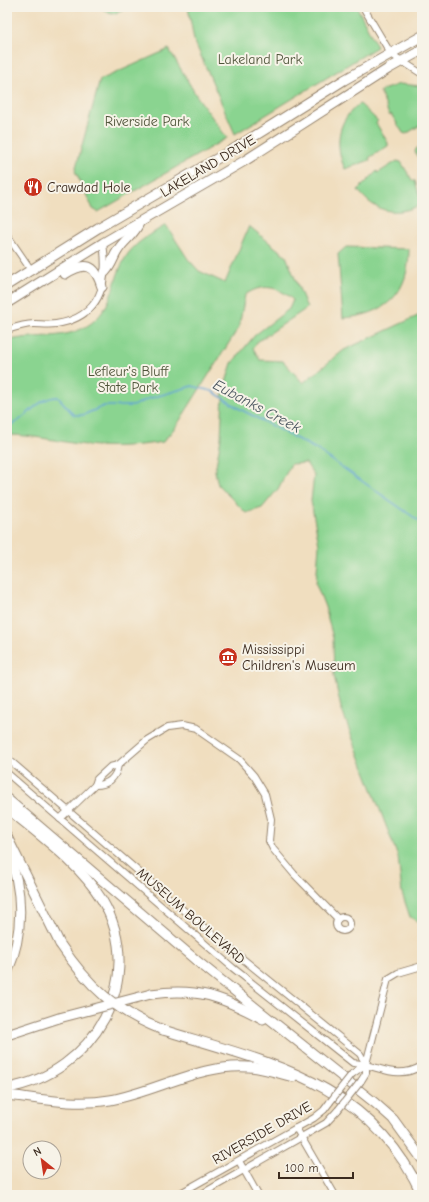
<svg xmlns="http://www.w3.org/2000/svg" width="429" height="1202" viewBox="0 0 429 1202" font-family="'Comic Neue',sans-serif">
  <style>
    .green { fill: #8ad490; stroke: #627f57 }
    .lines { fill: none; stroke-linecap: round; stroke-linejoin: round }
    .stream { stroke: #62a3d5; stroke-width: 1.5 }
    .minor-casing { stroke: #96846e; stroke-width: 8 }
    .highway-casing { stroke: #96846e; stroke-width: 11 }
    .minor { stroke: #fff; stroke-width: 6 }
    .highway { stroke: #fff; stroke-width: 9 }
    .minor-bridge-casing { stroke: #96846e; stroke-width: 8; stroke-linecap: butt }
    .highway-bridge-casing { stroke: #96846e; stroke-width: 11; stroke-linecap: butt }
    .minor-bridge { stroke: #fff; stroke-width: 6 }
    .highway-bridge { stroke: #fff; stroke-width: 9 }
    .labels { text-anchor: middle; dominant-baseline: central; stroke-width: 4; stroke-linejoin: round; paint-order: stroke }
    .park-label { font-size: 14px; fill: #4f543a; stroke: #f7f3e8 }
    .street-label { font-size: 14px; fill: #3b2a1e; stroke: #f7f3e8 }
    .poi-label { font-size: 14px; fill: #3b2a1e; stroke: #f7f3e8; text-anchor: start }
    .water-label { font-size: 15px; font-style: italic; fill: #49545e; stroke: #f7f3e8 }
  </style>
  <rect width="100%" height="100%" fill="#f7f3e8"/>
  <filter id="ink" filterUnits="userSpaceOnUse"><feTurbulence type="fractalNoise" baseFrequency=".025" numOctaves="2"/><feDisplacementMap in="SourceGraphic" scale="8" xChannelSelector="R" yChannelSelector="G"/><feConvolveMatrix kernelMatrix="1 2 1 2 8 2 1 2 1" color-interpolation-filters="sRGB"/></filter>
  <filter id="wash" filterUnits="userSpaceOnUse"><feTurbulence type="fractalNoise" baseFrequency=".012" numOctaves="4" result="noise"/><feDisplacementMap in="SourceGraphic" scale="16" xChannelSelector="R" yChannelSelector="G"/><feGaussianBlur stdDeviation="0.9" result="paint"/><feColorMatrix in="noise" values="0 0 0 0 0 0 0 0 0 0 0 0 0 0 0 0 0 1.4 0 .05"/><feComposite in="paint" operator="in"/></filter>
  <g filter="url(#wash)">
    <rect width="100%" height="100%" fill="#f0debf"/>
    <g class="green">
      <polygon points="102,7 127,7 116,14 105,11"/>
      <polygon points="188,7 357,7 377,47 235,134 194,40"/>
      <polygon points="169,49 196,95 227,138 98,212 93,209 75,171 100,80"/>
      <polygon points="399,84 422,86 422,124 406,134 403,133 391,114 389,115 380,91"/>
      <path d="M360 104 378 121 376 123 388 143V146L369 158 370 160 345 169C334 145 337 119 360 104Z"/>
      <polygon points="422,145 422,163 415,152 416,149"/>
      <path d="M397 161 401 162 412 180 415 181 422 204C397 217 375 213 358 190L377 171 378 173Z"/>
      <path d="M166 225 188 259 199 271 225 283 249 226 286 256 307 308 257 342 253 348 260 360 283 361 303 383 344 350 422 314V924L410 917 402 893 398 857 341 708 334 676 333 638 325 607 316 584 319 545 311 501 314 475 306 463 291 464 278 489 262 508 246 513 218 485 215 471 221 438 223 392 232 363 255 335 289 309 293 300C278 286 262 283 245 295L239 327 177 425 163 442C138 446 112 448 86 445 60 442 34 435 7 435V341C34 333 62 341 87 326 114 309 111 284 124 260 133 243 150 235 166 225Z"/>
      <path d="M346 247 409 249C409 294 386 315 343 318L338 254Z"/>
    </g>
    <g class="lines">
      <path class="stream" d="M7 426C27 421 36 397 58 397L74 415H83L104 406H133L148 399 192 386 212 391 240 409 316 449 422 523"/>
    </g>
  </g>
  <g filter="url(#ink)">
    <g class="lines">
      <defs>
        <g id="minor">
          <polyline points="363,7 391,54 422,74"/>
          <polyline points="7,235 31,270"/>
          <path d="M7 330C16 327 25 324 34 324 41 324 49 325 56 324 101 317 109 283 103 243"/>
          <polyline points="7,758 190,916 360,1054 366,1064"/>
          <path d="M7 773 233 968 353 1063C380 1065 395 1081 422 1066"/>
          <path d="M95 785C108 785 116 778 118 765"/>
          <polyline points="60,819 95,785 97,779 110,767 118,765 147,740 167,728 182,726 196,729 239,759 254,776 265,794 271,819 269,841 273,849 294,874 338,919"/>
          <circle cx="343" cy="924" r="7"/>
          <polyline points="352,1074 366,1064"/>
          <polyline points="361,1081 366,1073 366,1064 388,979 398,973 422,966"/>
          <polyline points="296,1128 335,1195"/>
          <polyline points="239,1161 258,1195"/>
          <polyline points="177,1195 314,1118 324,1110 330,1102"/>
          <polyline points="200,1195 326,1123 338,1110"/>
        </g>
        <g id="highway">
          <path d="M105 272C112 265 113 257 118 250 124 240 135 234 139 223"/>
          <path d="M65 274C86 261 95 264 102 287"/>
          <polyline points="7,285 98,228 237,147 344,80 422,36"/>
          <polyline points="7,303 103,243 246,160 388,69 422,50"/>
          <polyline points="7,799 197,961 375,1103 393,1119 422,1159"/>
          <path d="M7 808C40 836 79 863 102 900 149 979 93 1074 7 1088"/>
          <polyline points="7,837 60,944"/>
          <path d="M7 850C24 889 24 934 7 973"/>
          <path d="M151 994C198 987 222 997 263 1019"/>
          <path d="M163 1030C270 1063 371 1082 422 1195"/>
          <polyline points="7,1035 59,1018"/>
          <path d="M7 1095C41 1099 76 1106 110 1100 156 1092 201 1063 249 1067 264 1068 279 1073 293 1077"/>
        </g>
      </defs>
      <use href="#minor" class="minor-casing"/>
      <use href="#highway" class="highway-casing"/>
      <use href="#minor" class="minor"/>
      <use href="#highway" class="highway"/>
      <defs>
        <g id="minor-bridge">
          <polyline points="330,1102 352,1074"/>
          <polyline points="338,1110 361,1081"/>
        </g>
        <g id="highway-bridge">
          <path d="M60 944C88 986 116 1012 163 1030"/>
          <polyline points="59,1018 151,994"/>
        </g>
      </defs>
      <use href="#minor-bridge" class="minor-bridge-casing"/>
      <use href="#highway-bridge" class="highway-bridge-casing"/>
      <use href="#minor-bridge" class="minor-bridge"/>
      <use href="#highway-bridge" class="highway-bridge"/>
    </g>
  </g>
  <defs>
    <symbol id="restaurant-disc" viewBox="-11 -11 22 22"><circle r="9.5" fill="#c8321e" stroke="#f7f3e8"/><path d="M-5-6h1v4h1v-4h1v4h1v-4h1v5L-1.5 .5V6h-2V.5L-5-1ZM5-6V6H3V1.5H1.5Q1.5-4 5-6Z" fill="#fff"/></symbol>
    <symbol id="museum-disc" viewBox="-11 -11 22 22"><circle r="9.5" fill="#c8321e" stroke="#f7f3e8"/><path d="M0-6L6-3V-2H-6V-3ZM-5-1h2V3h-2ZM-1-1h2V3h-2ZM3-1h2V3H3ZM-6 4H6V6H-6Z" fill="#fff"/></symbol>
  </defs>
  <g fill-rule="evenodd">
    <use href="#restaurant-disc" x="22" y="176" width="22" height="22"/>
    <use href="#museum-disc" x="217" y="646" width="22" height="22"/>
  </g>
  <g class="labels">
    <g class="park-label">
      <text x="260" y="59">Lakeland Park</text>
      <text x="147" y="121">Riverside Park</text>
      <text x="128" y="371">Lefleur's Bluff<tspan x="128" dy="16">State Park</tspan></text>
    </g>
    <g class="street-label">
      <text transform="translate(208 166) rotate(-31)">LAKELAND DRIVE</text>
      <text transform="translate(191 916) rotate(41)">MUSEUM BOULEVARD</text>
      <text transform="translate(262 1133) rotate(-30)">RIVERSIDE DRIVE</text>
    </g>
    <g class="poi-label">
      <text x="47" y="187">Crawdad Hole</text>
      <text x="242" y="649">Mississippi<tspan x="242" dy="16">Children's Museum</tspan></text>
    </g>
    <g class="water-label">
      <text transform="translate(257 406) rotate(28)">Eubanks Creek</text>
    </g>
  </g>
  <rect width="429" height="1202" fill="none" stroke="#f7f3e8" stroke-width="24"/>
  <g transform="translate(42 1160) rotate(330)"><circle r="19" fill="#f7f3e8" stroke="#aca397"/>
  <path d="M0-3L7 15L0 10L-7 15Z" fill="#c8321e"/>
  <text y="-6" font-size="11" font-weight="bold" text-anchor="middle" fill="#3b2a1e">N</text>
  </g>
  <path d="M279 1172v6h74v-6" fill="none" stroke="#3b2a1e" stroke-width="2"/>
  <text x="285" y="1172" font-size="12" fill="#3b2a1e" stroke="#f7f3e8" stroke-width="3" paint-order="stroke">100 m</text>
</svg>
